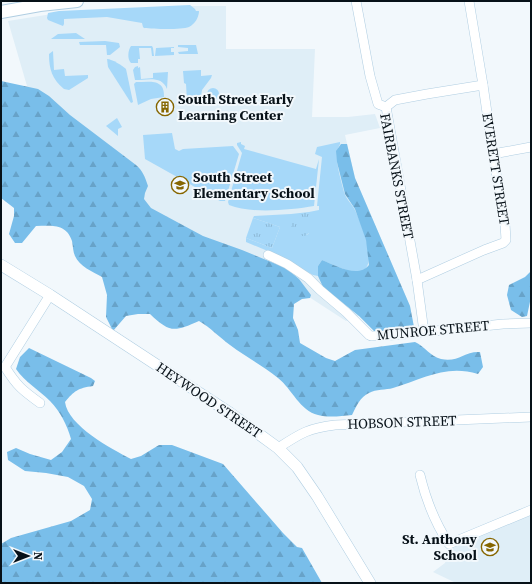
<svg xmlns="http://www.w3.org/2000/svg" width="532" height="584" viewBox="0 0 532 584" font-family="'Source Serif 4',serif">
  <style>
    .built { fill: #dfeef7 }
    .grass { fill: #a6d8f9 }
    .forest { fill: url(#forest-firs) }
    .park { fill: url(#park-tufts) }
    .lines { fill: none; stroke-linecap: round; stroke-linejoin: round }
    .minor-casing { stroke: #b0cee2; stroke-width: 10 }
    .tertiary-casing { stroke: #b0cee2; stroke-width: 12 }
    .secondary-casing { stroke: #b0cee2; stroke-width: 14 }
    .minor { stroke: #fff; stroke-width: 9 }
    .tertiary { stroke: #fff; stroke-width: 11 }
    .secondary { stroke: #fff; stroke-width: 12 }
    .labels { text-anchor: middle; dominant-baseline: central; stroke-width: 4; stroke-linejoin: round; paint-order: stroke }
    .poi-label { font-size: 14px; font-weight: bold; fill: #071118; stroke: #f2f8fc; text-anchor: start }
    .street-label { font-size: 14px; fill: #071118; stroke: #f2f8fc }
  </style>
  <defs>
    <pattern id="forest-firs" width="22" height="20" patternUnits="userSpaceOnUse"><rect width="22" height="20" fill="#79beea"/><path d="M5 1l3.5 6h-7zM16 11l3.5 6h-7z" fill="#67a2c8"/></pattern>
    <pattern id="park-tufts" width="24" height="20" patternUnits="userSpaceOnUse"><rect width="24" height="20" fill="#a6d8f9"/><path d="M3 7l-1-3M5 7V3M7 7l1-3M15 17l-1-3M17 17v-4M19 17l1-3" fill="none" stroke="#8db8d5"/></pattern>
  </defs>
  <rect width="100%" height="100%" fill="#f2f8fc"/>
  <g class="built">
    <polygon points="186,6 226,6 226,49 315,49 312,117 348,117 375,114 380,128 345,135 355,178 410,306 414,328 375,332 359,316 346,321 289,284 66,230 1,190 60,114 27,86 8,21 58,13"/>
    <polygon points="531,510 531,583 456,583 433,572 445,563 449,551 449,544"/>
  </g>
  <g class="grass">
    <path d="M190 5 195 9 196 11H199C199 17 195 24 189 27 181 30 154 29 144 28L143 27 142 23 107 17 64 19V24L63 26 48 20 47 18 48 13 59 11Z"/>
    <polygon points="76,33 85,39 51,39 58,34"/>
    <polygon points="105,41 119,43 120,47 110,55 107,55 106,45 80,45 79,42"/>
    <polygon points="178,45 196,45 198,54 179,54 178,52 188,51 188,48 178,47"/>
    <path d="M131 46H152L153 48 154 56H152L151 48H139L140 59H138V63H131C127 59 128 50 131 46Z"/>
    <polygon points="174,47 174,48 171,48 171,52 174,52 174,55 155,56 156,48"/>
    <path d="M53 51 54 70 64 69 65 76 88 75V78L69 90 64 89C52 79 49 69 49 54Z"/>
    <path d="M107 59C112 59 123 66 126 69L133 102 131 103 108 67Z"/>
    <path d="M138 66V68L140 67 141 79 153 78V73L168 72 167 89C162 75 147 80 135 80L133 70 135 67Z"/>
    <polygon points="201,70 201,76 212,75 211,78 202,90 200,101 195,102 195,101 187,101 186,84 184,83 183,71"/>
    <path d="M136 82C149 82 165 78 164 97L151 99 138 105 134 84Z"/>
    <circle cx="213" cy="94" r="6"/>
    <polygon points="117,118 122,127 118,129 118,136 106,126"/>
    <polygon points="172,133 175,149 179,151 183,149 233,146 239,154 225,201 220,201 145,159 143,135"/>
    <path d="M241 142V144L245 146 244 149 316 169 319 159 314 206C290 210 251 214 229 205L228 202 242 153 237 145V143Z"/>
    <path d="M340 142V144C339 147 337 149 337 152 336 165 341 180 344 192 346 199 352 204 355 210 361 223 382 271 357 272 348 272 331 264 322 260L318 266V276L313 275 275 254 246 242V238L272 248 280 227 253 218 254 216 291 214V235H307L309 233V212L319 210V206H317L322 157 315 154 317 147Z"/>
  </g>
  <g class="forest">
    <path d="M1 81 38 89 49 96 70 115 136 165C143 171 145 177 148 186L145 193 144 199 151 208 203 236 242 250 286 268 299 279 311 295 310 298 302 299 294 304 293 318 298 330 300 343 326 358 335 361 355 350 415 342C424 346 431 357 441 359 458 363 464 351 480 352L483 367 478 374C446 364 423 379 393 388 386 390 376 389 369 393 360 397 356 407 352 415 341 416 329 418 318 415 300 411 292 389 278 378 263 366 246 357 230 345 219 337 211 328 199 321 174 332 170 333 150 314H138L126 316 113 331 106 317 107 295 102 277C93 272 79 266 75 256 73 252 73 246 72 241 66 223 51 226 36 226L22 243H15L9 234 14 216V208L1 198Z"/>
    <path d="M341 144H347L355 178 410 306 414 327 375 332 359 316 323 287 318 276V266L322 260C335 265 358 279 369 265L366 240 355 209 345 194 337 162 336 151Z"/>
    <polygon points="531,271 531,297 527,316 522,317 511,310 507,295 509,285 525,277"/>
    <path d="M29 348 91 378 95 381 93 386C78 388 74 391 65 402 68 426 112 449 131 459L141 456 159 445H172L223 464 283 533 297 547 302 548 322 583H1V544L11 538 71 521 90 510 92 499 84 486 68 477 46 473 25 471 8 460 7 452 16 448 30 454 51 460 62 452 71 439C67 425 60 411 50 401 39 390 25 382 16 369L20 357Z"/>
  </g>
  <g class="park">
    <polygon points="309,212 309,233 305,236 291,235 291,214"/>
    <polygon points="253,218 280,227 272,248 246,238"/>
  </g>
  <g class="lines">
    <defs>
      <g id="minor">
        <polyline points="356,1 370,76 378,104 386,107 417,280 424,332"/>
        <polyline points="386,107 395,100 427,94 483,85"/>
        <polyline points="493,154 531,147"/>
        <polyline points="268,255 287,264 308,278 320,290 346,312 369,335 371,336 396,335 503,324 531,323"/>
        <polyline points="417,280 484,250 503,243 506,240 505,224 493,154 483,85 469,1"/>
        <path d="M40 403C22 390 17 386 5 367L50 295"/>
        <path d="M278 448C301 433 309 428 335 425L531 417"/>
        <path d="M420 475C426 500 435 523 449 544L531 510"/>
      </g>
      <polyline id="tertiary" points="1,265 50,295 230,413 278,448 297,467 317,496 370,583"/>
      <polyline id="secondary" points="1,12 40,5 77,1"/>
    </defs>
    <use href="#minor" class="minor-casing"/>
    <use href="#tertiary" class="tertiary-casing"/>
    <use href="#secondary" class="secondary-casing"/>
    <use href="#minor" class="minor"/>
    <use href="#tertiary" class="tertiary"/>
    <use href="#secondary" class="secondary"/>
  </g>
  <defs>
    <symbol id="building-ring" viewBox="-11 -11 22 22"><circle r="9.5" fill="#f2f8fc" stroke="#866600" stroke-width="1.5"/><path d="M-4-6H4V6H1V3H-1V6H-4ZM-2.5-4.3h1.7v1.8h-1.7ZM.8-4.3h1.7v1.8H.8ZM-2.5-1h1.7V.8h-1.7ZM.8-1h1.7V.8H.8Z" fill="#866600"/></symbol>
    <symbol id="school-ring" viewBox="-11 -11 22 22"><circle r="9.5" fill="#f2f8fc" stroke="#866600" stroke-width="1.5"/><path d="M0-5L7-2L0 1L-7-2ZM-4 1L0 2.5L4 1V4Q0 6-4 4Z" fill="#866600"/></symbol>
  </defs>
  <g fill-rule="evenodd">
    <use href="#building-ring" x="155" y="97" width="20" height="20"/>
    <use href="#school-ring" x="170" y="175" width="20" height="20"/>
    <use href="#school-ring" x="480" y="537" width="20" height="20"/>
  </g>
  <g class="labels">
    <g class="poi-label">
      <text x="178" y="99">South Street Early<tspan x="178" dy="16">Learning Center</tspan></text>
      <text x="193" y="177">South Street<tspan x="193" dy="16">Elementary School</tspan></text>
      <text x="477" y="539" text-anchor="end">St. Anthony<tspan x="477" dy="16">School</tspan></text>
    </g>
    <g class="street-label">
      <text transform="translate(496 169) rotate(81)">EVERETT STREET</text>
      <text transform="translate(397 176) rotate(79)">FAIRBANKS STREET</text>
      <text transform="translate(433 330) rotate(-5)">MUNROE STREET</text>
      <text transform="translate(209 400) rotate(34)">HEYWOOD STREET</text>
      <text transform="translate(402 422) rotate(-2)">HOBSON STREET</text>
    </g>
  </g>
  <rect width="532" height="584" fill="none" stroke="#071118" stroke-width="4"/>
  <g transform="translate(28 556) rotate(90)" stroke="#f2f8fc" stroke-width="3" paint-order="stroke">
  <path d="M0-3L7 15L0 10L-7 15Z" fill="#071118"/>
  <text y="-6" font-size="11" font-weight="bold" text-anchor="middle" fill="#071118">N</text>
  </g>
</svg>
